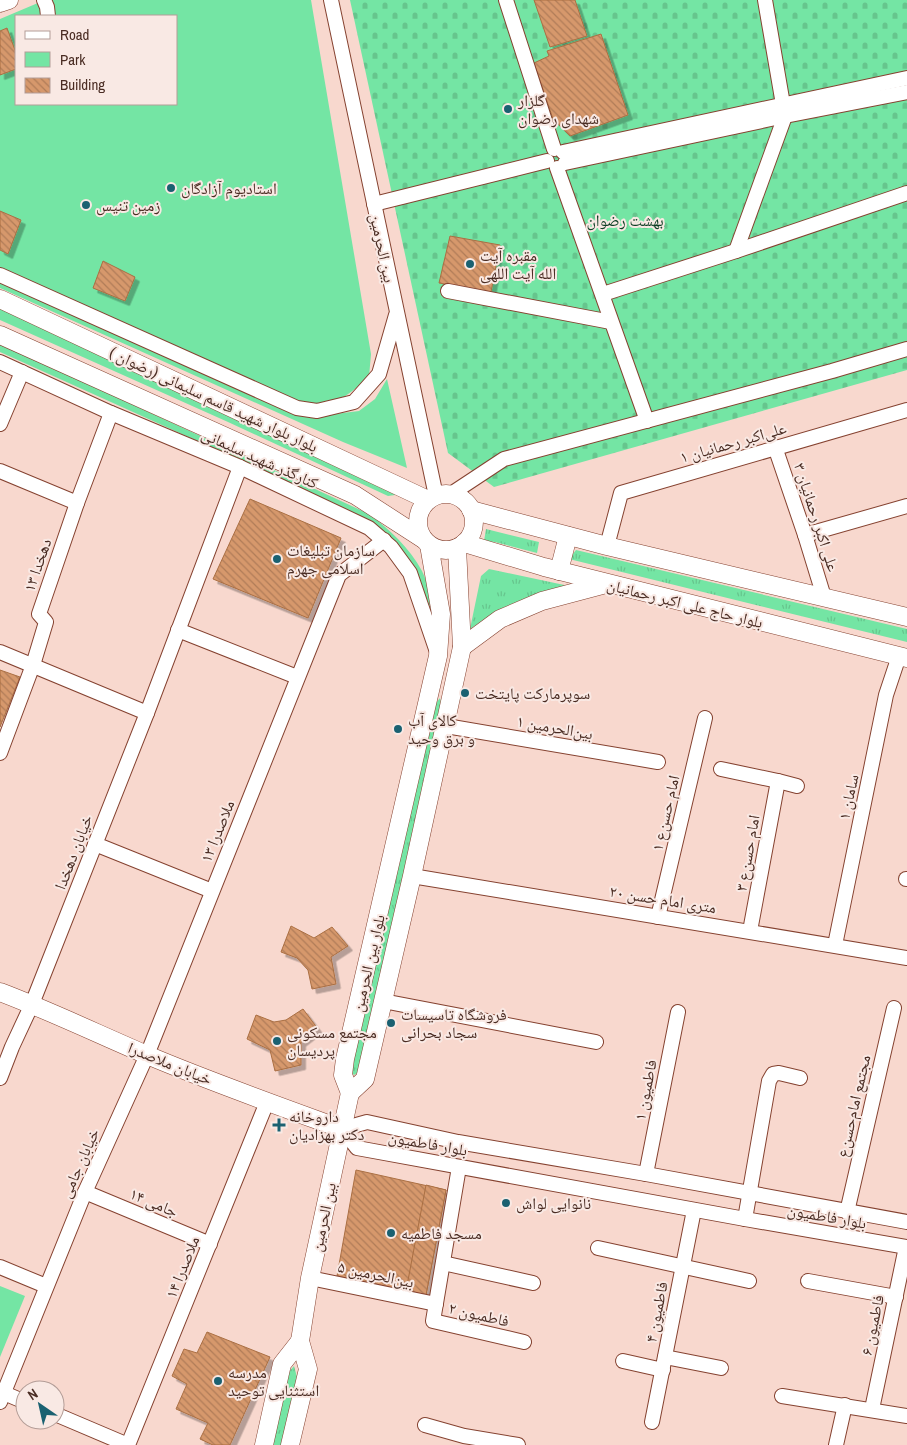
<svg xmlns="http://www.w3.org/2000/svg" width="907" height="1445" viewBox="0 0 907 1445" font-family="'Archivo Narrow','Noto Naskh Arabic',sans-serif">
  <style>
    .grass { fill: url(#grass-tufts) }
    .cemetery { fill: url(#cemetery-stones) }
    .green { fill: #74e5a4; fill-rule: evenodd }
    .building { fill: url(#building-back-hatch); stroke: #aa6f43; filter: url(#shadow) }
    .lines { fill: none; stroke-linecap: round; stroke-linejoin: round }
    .minor-casing { stroke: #854230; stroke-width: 16 }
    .major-casing { stroke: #854230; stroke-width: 19 }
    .minor { stroke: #fff; stroke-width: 14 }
    .major { stroke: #fff; stroke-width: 18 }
    .poi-dot { fill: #1a6171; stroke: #f9e9e4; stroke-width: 2 }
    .labels { text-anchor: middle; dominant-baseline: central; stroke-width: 4; stroke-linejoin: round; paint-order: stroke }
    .poi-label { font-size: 16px; fill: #4a2c23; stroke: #f9e9e4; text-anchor: start }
    .park-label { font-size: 16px; fill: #0e3f25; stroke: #f9e9e4 }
    .street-label { font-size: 16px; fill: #4a2c23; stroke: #f9e9e4 }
  </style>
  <defs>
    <pattern id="grass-tufts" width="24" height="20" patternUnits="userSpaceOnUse" patternTransform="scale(1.25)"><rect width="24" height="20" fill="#74e5a4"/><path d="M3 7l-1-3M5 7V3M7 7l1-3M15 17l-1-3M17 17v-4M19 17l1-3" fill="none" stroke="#66c58d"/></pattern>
    <pattern id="cemetery-stones" width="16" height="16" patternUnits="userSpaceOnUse" patternTransform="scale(1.25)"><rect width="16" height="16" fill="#74e5a4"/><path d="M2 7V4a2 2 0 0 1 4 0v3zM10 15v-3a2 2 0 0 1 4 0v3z" fill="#66c58d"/></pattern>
    <pattern id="building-back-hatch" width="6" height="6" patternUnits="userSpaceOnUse" patternTransform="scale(1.25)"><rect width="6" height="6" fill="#d6986c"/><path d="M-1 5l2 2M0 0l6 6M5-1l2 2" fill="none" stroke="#b07c58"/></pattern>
    <filter id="shadow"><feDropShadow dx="4.5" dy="4.5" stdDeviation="0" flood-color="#0004"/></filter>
  </defs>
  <rect width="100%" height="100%" fill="#f8d8ce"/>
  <g class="grass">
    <polygon points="486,529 539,542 537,553 495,542 484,541"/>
    <polygon points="576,550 907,629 907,642 569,559"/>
    <polygon points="489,569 569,586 533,595 498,610 470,629 481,576"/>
    <polygon points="440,698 442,710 359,1072 354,1075 350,1071 432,708"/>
    <polygon points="294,1366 297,1377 282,1445 271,1445 287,1374"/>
  </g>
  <polygon class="cemetery" points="350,0 907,0 907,370 494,487 448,453"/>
  <g class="green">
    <path d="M45 0H311L371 354 369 377C354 390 336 407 314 406 309 406 303 405 298 404L0 272V19ZM16 16H176V104H16Z"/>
    <polygon points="0,281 319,416 359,411 375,399 387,379 407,468 343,442 0,288"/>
    <polygon points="0,307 396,491 395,495 388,496 228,422 0,320"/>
    <path d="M0 343 369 514C390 530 409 547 422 571 430 587 433 606 437 623L425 595 392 541 257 468 0 352Z"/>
    <polygon points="0,1286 25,1296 0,1357"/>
  </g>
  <g class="building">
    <polygon points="534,0 575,0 587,36 550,47"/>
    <polygon points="7,28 16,53 16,69 0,75 0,31"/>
    <polygon points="601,34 628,115 570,136 553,119 534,63 549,56 547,51"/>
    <polygon points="0,211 21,220 8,254 0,250"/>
    <polygon points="450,236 500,245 491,292 439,283"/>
    <polygon points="103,261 135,277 125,301 93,288"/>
    <polygon points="250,499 341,538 308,618 213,579"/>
    <polygon points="0,670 20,677 0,727"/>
    <polygon points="291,926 314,938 332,927 348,946 331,957 336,984 312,989 308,970 297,958 281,952"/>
    <polygon points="303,1009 318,1029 301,1042 301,1065 275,1071 270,1050 247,1039 256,1015 274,1022 286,1020"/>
    <polygon points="356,1170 446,1190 426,1295 337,1276"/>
    <polygon points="426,1185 446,1190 426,1295 406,1291"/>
    <polygon points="207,1332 270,1357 230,1445 213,1445 200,1439 208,1423 176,1409 187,1384 172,1376 184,1349 197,1353"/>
  </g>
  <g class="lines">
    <defs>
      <g id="minor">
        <polyline points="44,0 47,7 48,16"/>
        <polyline points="331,0 436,496"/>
        <polyline points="506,0 554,149"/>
        <polyline points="563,152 907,78"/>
        <polyline points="565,163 785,116 907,92"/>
        <polyline points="557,168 647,421"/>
        <polyline points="374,204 547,161"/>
        <polyline points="736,251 785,116 765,0"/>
        <polyline points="0,275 297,408 317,411 354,402 379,374 396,315"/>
        <polyline points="448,291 611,322"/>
        <polyline points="603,294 736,251 907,193"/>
        <polyline points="0,362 111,413 240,467 369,528 391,547 410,573 437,652"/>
        <polyline points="0,424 22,372"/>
        <polyline points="775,447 805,535 824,597"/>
        <polyline points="0,471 77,503"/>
        <polyline points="451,494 504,459 832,371 907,349"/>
        <polyline points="805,535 907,506"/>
        <polyline points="607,546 621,493 907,410"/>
        <polyline points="178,630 297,677"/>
        <polyline points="0,652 147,713"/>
        <polyline points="446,726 658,762"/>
        <polyline points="0,753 33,665 46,622 39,614 77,503 111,413"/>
        <polyline points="721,769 778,781 750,931"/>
        <polyline points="778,781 797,786"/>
        <polyline points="95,844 212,891"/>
        <polyline points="412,876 907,958"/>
        <polyline points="906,879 907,879"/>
        <polyline points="658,917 705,718"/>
        <polyline points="835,945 886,695 899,656"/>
        <polyline points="383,1001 596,1042"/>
        <polyline points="0,1078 12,1047 32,1004 147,713 240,467"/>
        <polyline points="459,1167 433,1321 524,1342"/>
        <polyline points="646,1174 678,1012"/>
        <polyline points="85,1192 210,1244"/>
        <polyline points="847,1212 894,1008"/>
        <polyline points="745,1219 769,1081 773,1074 779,1073 800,1078"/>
        <polyline points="907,1222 646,1174 458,1142 367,1122 342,1129 357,1148 745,1219 907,1247"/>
        <polyline points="598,1248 749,1281"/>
        <polyline points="443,1263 533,1283"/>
        <polyline points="0,1267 46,1286"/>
        <polyline points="310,1278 436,1304"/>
        <polyline points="808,1281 896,1297"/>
        <polyline points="665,1357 721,1368"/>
        <polyline points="623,1361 663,1370"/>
        <polyline points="4,1393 25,1402"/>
        <polyline points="782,1396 907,1416"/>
        <polyline points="0,1402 85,1192 147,1055 339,575 384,540"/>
        <polyline points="872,1409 906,1247"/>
        <polyline points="55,1414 128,1445"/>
        <polyline points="652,1422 694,1210"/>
        <polyline points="425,1425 464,1436 518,1445"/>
        <polyline points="128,1445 267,1102"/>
        <polyline points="836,1445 845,1405"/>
      </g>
      <g id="major">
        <polyline points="0,3 9,0"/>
        <polyline points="0,299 428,500"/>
        <polyline points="0,335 355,495 423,539"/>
        <circle cx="446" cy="522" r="28"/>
        <polyline points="471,510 607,546 907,617"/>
        <polyline points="464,543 544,567 907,658"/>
        <polyline points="559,571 568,536"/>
        <polyline points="462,647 500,619 542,601 606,584"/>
        <path d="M0 992C50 1011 98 1034 147 1055 211 1082 276 1105 342 1129"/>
        <polyline points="350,1093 365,1079 412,876 462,647 457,548"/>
        <polyline points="350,1093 343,1075 345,1059 438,656 441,614 429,545"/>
        <polyline points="264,1445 282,1364 300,1341"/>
        <polyline points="290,1445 308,1369 300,1341 310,1278 350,1093"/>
      </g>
    </defs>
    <use href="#minor" class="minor-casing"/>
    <use href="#major" class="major-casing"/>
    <use href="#minor" class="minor"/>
    <use href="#major" class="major"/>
  </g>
  <g class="poi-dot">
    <circle cx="508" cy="109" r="5"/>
    <circle cx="171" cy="188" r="5"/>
    <circle cx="86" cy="205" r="5"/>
    <circle cx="470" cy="264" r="5"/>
    <circle cx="277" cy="559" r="5"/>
    <circle cx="465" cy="693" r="5"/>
    <circle cx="398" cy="729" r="5"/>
    <circle cx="391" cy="1023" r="5"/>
    <circle cx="277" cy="1041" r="5"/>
    <path d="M276.5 1117.5h5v5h5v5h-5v5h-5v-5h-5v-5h5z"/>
    <circle cx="506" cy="1203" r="5"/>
    <circle cx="391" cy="1233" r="5"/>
    <circle cx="218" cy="1381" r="5"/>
  </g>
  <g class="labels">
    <g class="poi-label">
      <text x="518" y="100">گلزار<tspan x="518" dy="18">شهدای رضوان</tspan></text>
      <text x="181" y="188">استادیوم آزادگان</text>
      <text x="96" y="205">زمین تنیس</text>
      <text x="480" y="255">مقبره آیت<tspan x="480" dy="18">الله آیت اللهی</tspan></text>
      <text x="287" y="550">سازمان تبلیغات<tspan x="287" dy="18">اسلامی جهرم</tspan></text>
      <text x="475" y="693">سوپرمارکت پایتخت</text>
      <text x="408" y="720">کالای آب<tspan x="408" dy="18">و برق وحید</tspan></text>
      <text x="401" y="1014">فروشگاه تاسیسات<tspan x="401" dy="18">سجاد بحرانی</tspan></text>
      <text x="287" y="1032">مجتمع مسکونی<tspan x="287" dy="18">پردیسان</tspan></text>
      <text x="289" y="1116">داروخانه<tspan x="289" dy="18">دکتر بهزادیان</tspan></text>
      <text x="516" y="1203">نانوایی لواش</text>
      <text x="401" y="1233">مسجد فاطمیه</text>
      <text x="228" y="1372">مدرسه<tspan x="228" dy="18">استثنایی توحید</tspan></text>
    </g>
    <g class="park-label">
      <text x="625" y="220">بهشت رضوان</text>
    </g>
    <g class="street-label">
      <text transform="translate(383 248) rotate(78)">بین الحرمین</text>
      <text transform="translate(214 399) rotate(25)">بلوار بلوار شهید قاسم سلیمانی (رضوان )</text>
      <text transform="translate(733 442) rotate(-16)">علی‌اکبر رحمانیان ۱</text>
      <text transform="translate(260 458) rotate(24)">کنارگذر شهید سلیمانی</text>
      <text transform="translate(817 517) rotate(72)">علی اکبر رحمانیان ۳</text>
      <text transform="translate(37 565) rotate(-71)">دهخدا ۱۳</text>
      <text transform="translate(685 603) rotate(14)">بلوار حاج علی اکبر رحمانیان</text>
      <text transform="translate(555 727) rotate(10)">بین‌الحرمین ۱</text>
      <text transform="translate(848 797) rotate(-78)">سامان ۱</text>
      <text transform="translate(665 813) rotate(-77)">امام حسن‌ع ۱</text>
      <text transform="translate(217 831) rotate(-68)">ملاصدرا ۱۳</text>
      <text transform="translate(73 852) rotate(-69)">خیابان دهخدا</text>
      <text transform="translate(747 853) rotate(-80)">امام حسن‌ع ۳</text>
      <text transform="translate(663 899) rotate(9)">۲۰ متری امام حسن</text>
      <text transform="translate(368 963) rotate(-77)">بلوار بین الحرمین</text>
      <text transform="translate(170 1063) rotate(22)">خیابان ملاصدرا</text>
      <text transform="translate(645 1090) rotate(-79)">فاطمیون ۱</text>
      <text transform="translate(853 1106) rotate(-77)">مجتمع امام‌حسن‌ع</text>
      <text transform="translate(428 1143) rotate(10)">بلوار فاطمیون</text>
      <text transform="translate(79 1163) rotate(-66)">خیابان جامی</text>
      <text transform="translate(154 1202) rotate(23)">جامی ۱۴</text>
      <text transform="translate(827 1216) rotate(10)">بلوار فاطمیون</text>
      <text transform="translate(323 1217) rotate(-78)">بین الحرمین</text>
      <text transform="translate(182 1267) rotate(-68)">ملاصدرا ۱۴</text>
      <text transform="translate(376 1274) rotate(12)">بین‌الحرمین ۵</text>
      <text transform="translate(656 1312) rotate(-79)">فاطمیون ۴</text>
      <text transform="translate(479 1314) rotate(13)">فاطمیون ۲</text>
      <text transform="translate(872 1325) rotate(-78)">فاطمیون ۶</text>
    </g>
  </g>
  <rect x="15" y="15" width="162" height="90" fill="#f9e9e4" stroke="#b39d97"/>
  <rect x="25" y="31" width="25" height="8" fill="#ffffff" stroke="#b39d97"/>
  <text x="60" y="40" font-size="15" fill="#4a2c23">Road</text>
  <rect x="25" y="52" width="25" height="15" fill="#74e5a4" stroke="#b39d97"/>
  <text x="60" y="65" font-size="15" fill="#4a2c23">Park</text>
  <rect x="25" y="78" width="25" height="15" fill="url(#building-back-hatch)" stroke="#b39d97"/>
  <text x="60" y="90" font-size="15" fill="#4a2c23">Building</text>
  <g transform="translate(40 1405) rotate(326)"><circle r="24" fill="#f9e9e4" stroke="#b39d97"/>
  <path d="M0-4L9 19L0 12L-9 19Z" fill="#1a6171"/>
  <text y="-8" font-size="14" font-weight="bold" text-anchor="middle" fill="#4a2c23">N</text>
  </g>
</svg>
